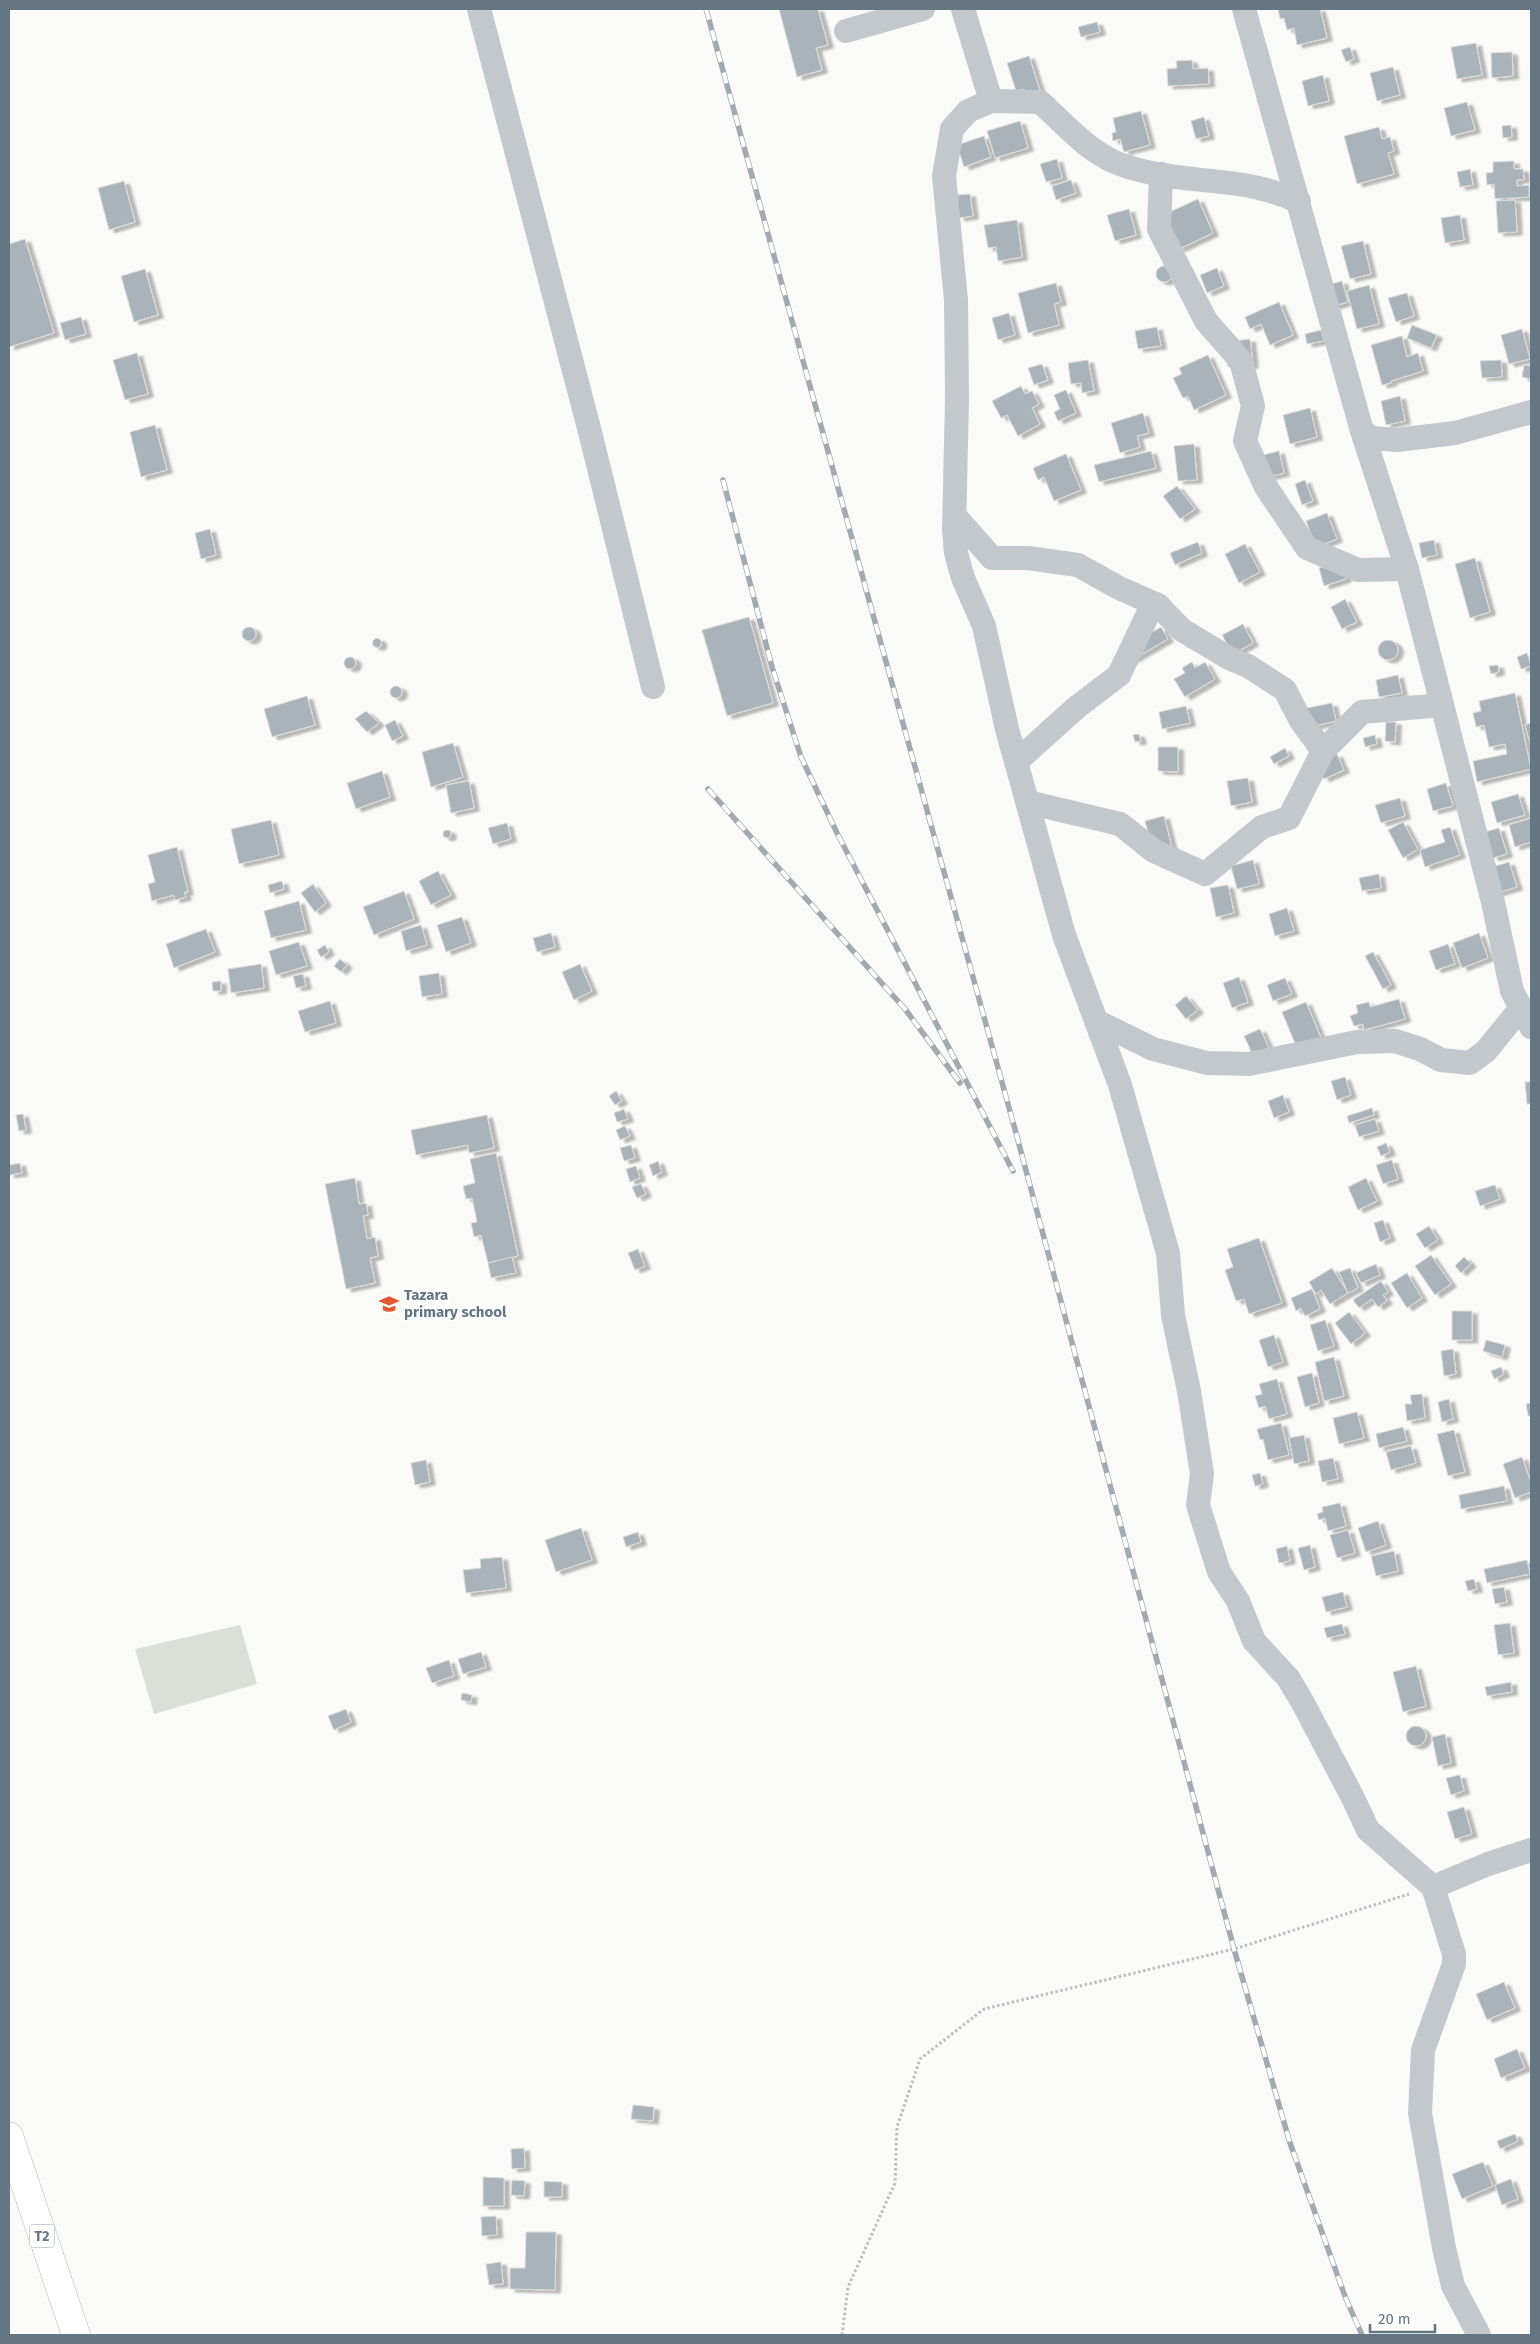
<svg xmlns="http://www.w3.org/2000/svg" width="1540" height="2344" viewBox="0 0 1540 2344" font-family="'Fira Sans',sans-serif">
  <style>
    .green { fill: #dadfd7 }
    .building { fill: #aab3b9; stroke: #dcdcda; filter: url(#shadow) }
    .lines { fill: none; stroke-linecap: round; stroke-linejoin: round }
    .highway-casing { stroke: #b4b9bd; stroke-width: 29 }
    .path { stroke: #bbbfc2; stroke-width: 3; stroke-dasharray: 2.5 2.5; stroke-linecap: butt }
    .minor { stroke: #c3c8cc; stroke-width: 24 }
    .highway { stroke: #fff; stroke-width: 28 }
    .rail-casing { stroke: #a2aab0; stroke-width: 5.5 }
    .rail { stroke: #fff; stroke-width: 4; stroke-dasharray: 11; stroke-linecap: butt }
    .labels { text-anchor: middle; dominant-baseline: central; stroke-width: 5; stroke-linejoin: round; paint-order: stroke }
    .shield { fill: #fff; stroke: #939fa8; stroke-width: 1 }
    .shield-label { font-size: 14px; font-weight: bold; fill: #657683 }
    .poi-label { font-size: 15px; font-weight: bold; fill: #657683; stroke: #fff; text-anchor: start }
  </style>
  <defs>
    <filter id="shadow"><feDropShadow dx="5.5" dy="3" stdDeviation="1" flood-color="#0004"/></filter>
  </defs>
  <rect width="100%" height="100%" fill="#fafaf8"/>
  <polygon class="green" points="240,1625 257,1684 154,1714 135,1649"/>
  <g class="building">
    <polygon points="779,9 818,9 828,45 816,48 822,70 797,77"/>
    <polygon points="1278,9 1320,9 1327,38 1297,45 1294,28 1287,30 1284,18 1280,19"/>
    <polygon points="1097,22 1100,32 1081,37 1078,27"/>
    <polygon points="1476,43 1482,75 1457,79 1451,47"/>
    <polygon points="1350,47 1354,59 1346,62 1341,50"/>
    <polygon points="1512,52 1513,76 1492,78 1491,53"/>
    <polygon points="1029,56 1041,94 1027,99 1024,89 1016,91 1007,63"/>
    <polygon points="1192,60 1193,69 1208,68 1209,84 1168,86 1167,69 1177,68 1176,61"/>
    <polygon points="1393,67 1400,95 1377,101 1370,73"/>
    <polygon points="1323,75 1329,101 1308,106 1302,81"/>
    <polygon points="1467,102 1475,130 1451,136 1444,108"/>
    <polygon points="1141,111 1150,145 1124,152 1120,139 1113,141 1112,133 1116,132 1113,118"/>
    <polygon points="1204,117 1209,136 1196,139 1191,121"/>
    <polygon points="1020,121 1028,148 995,158 987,131"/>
    <polygon points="1511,125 1512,137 1503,138 1502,126"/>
    <polygon points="1379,127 1382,139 1390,137 1394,151 1388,153 1394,174 1357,184 1344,136"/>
    <polygon points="984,136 991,157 964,167 957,145"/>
    <polygon points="1057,159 1062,178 1046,182 1040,164"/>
    <polygon points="1514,161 1514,169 1523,169 1524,180 1517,180 1517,186 1529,185 1529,197 1495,199 1494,184 1487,185 1486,173 1493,172 1493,162"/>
    <polygon points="1470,169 1473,185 1460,187 1457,172"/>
    <polygon points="1071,180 1076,193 1056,200 1052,186"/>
    <polygon points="124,181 135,222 109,230 98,188"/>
    <polygon points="970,194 973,216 959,218 957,195"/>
    <polygon points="1198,199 1213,233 1179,249 1163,215"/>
    <polygon points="1515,200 1517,232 1498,233 1496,201"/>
    <polygon points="1129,209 1136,235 1115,241 1107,215"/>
    <polygon points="1460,215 1464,240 1445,243 1441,218"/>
    <polygon points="1017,220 1022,257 998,261 996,247 988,248 984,225"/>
    <polygon points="25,239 54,333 9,347 9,244"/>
    <polygon points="1363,241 1371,274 1350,279 1341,246"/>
    <circle cx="1164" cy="274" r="8"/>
    <polygon points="1217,268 1224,286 1207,293 1200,275"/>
    <polygon points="145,269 158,315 134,322 121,276"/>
    <polygon points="1342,281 1348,302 1330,307 1324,286"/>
    <polygon points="1056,283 1061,302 1054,304 1059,325 1028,333 1018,293"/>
    <polygon points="1369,285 1379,324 1357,329 1347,291"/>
    <polygon points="1407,293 1414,316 1396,322 1388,298"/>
    <polygon points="1279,302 1293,335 1270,345 1261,324 1250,329 1245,317"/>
    <polygon points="1009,313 1015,335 998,340 992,318"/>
    <polygon points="81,317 86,334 65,340 60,323"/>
    <polygon points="1412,325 1437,335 1431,348 1407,338"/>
    <polygon points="1157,327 1161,346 1138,349 1135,331"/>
    <polygon points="1522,329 1530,359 1509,364 1501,335"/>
    <polygon points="1321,330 1324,341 1307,344 1305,334"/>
    <polygon points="1402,336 1407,357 1418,353 1423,371 1391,381 1391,383 1382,385 1371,345"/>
    <polygon points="1250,339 1253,365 1228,367 1226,342"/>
    <polygon points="137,353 148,394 125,400 113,360"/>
    <polygon points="1208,355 1226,395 1194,410 1188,396 1183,398 1173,378 1182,374 1179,368"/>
    <polygon points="1088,360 1094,391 1082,393 1081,383 1071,384 1068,363"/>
    <polygon points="1501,360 1502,377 1482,378 1480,361"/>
    <polygon points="1042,364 1048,380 1034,385 1028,368"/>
    <polygon points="1524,365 1531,366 1531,379 1522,377"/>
    <polygon points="1021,386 1025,394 1032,391 1039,404 1032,408 1040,424 1018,436 1007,415 1001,418 992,401"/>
    <polygon points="1066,390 1076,413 1058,421 1054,412 1060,409 1054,395"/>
    <polygon points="1400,396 1405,421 1386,425 1381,401"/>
    <polygon points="1310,408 1317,437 1290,444 1283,415"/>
    <polygon points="1143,413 1149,433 1137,436 1140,447 1120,453 1111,423"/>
    <polygon points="155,425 167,470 141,477 130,432"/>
    <polygon points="1194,444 1197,480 1178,481 1174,446"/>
    <polygon points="1151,451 1156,468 1099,482 1094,465"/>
    <polygon points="1279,451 1284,473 1264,478 1259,456"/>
    <polygon points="1066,454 1081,490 1054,501 1044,477 1038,480 1033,468"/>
    <polygon points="1305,480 1313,501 1302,505 1295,484"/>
    <polygon points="1177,486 1195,509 1180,519 1163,496"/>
    <polygon points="1327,513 1337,539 1316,547 1306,521"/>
    <polygon points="210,529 216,555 201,559 195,533"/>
    <polygon points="1434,540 1437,555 1422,558 1419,543"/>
    <polygon points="1198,542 1202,553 1175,565 1170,553"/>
    <polygon points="1245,544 1260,572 1239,583 1225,554"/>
    <polygon points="1475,558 1490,612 1470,618 1455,564"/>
    <polygon points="1341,561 1346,579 1324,586 1319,568"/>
    <polygon points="1345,599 1357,622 1342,629 1331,607"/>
    <polygon points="749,617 773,703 727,716 702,630"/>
    <polygon points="1243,624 1253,643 1233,654 1222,635"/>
    <circle cx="249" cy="634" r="7"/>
    <polygon points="1161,627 1168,639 1130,661 1123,649"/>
    <circle cx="377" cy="643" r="4.5"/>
    <circle cx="1388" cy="650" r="10"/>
    <polygon points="1527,653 1531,666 1521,669 1517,657"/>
    <circle cx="350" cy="663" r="6"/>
    <polygon points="1192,662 1195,668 1205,662 1215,679 1185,697 1174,679 1185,673 1182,668"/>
    <polygon points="1498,665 1499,672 1491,674 1489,666"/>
    <polygon points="1398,675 1402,693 1379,697 1376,680"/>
    <circle cx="396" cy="692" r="6"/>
    <polygon points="1515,693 1531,769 1477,782 1473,761 1507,754 1505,744 1489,747 1484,725 1476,727 1473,713 1481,711 1479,701"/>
    <polygon points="307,696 315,725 272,737 264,709"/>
    <polygon points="1332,703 1336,721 1311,727 1307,708"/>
    <polygon points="1186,706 1190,723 1162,729 1159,712"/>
    <polygon points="366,711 379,723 367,732 355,719"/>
    <polygon points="395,720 403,736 392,741 385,725"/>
    <polygon points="1386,722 1396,722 1395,742 1385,741"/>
    <polygon points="1531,723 1531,739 1529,739 1525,725"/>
    <polygon points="1139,734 1141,741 1135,742 1133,735"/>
    <polygon points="1375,735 1377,744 1365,747 1363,738"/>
    <polygon points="453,743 463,777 431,787 422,752"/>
    <polygon points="1158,747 1178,747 1178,772 1158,771"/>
    <polygon points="1285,748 1289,756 1274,764 1270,757"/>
    <polygon points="1337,754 1344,770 1324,779 1317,764"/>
    <polygon points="382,771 390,797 356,809 347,783"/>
    <polygon points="1248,778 1252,802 1231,806 1227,781"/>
    <polygon points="469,781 474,808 451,813 446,785"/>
    <polygon points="1446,783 1453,806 1433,811 1427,789"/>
    <polygon points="1518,794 1525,815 1497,823 1491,802"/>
    <polygon points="1400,798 1405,816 1381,823 1375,805"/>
    <polygon points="1164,816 1173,852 1154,856 1145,821"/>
    <polygon points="1531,818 1531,842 1515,847 1509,825"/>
    <polygon points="271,820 279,855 239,864 231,829"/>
    <polygon points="1403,822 1418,849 1403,858 1388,830"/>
    <polygon points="507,823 511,839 493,844 488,828"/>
    <polygon points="1450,827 1460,855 1425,867 1420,850 1445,842 1441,830"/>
    <polygon points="1499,828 1507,854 1493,858 1485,832"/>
    <circle cx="447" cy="834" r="4"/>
    <polygon points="177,847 188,892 184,892 186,897 175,900 174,895 152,901 148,884 155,882 148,855"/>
    <polygon points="1253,860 1259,884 1237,889 1231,866"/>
    <polygon points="1509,862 1517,887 1497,893 1489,868"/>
    <polygon points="438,871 451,895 431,905 419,881"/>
    <polygon points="1379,874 1381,888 1362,891 1359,878"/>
    <polygon points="282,881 284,889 270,893 268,885"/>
    <polygon points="313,884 326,903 315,912 301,893"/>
    <polygon points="1228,885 1234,913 1216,917 1210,888"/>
    <polygon points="404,891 414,919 374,935 363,907"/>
    <polygon points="299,901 306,930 271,938 264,911"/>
    <polygon points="1287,908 1294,931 1275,936 1269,914"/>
    <polygon points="462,917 471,943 446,952 437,925"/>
    <polygon points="421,925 427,945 406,951 401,931"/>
    <polygon points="206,929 215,952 174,968 166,944"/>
    <polygon points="551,933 555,947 537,952 533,938"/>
    <polygon points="1479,933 1488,958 1462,968 1453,943"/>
    <polygon points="299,942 307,966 276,975 269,951"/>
    <polygon points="1448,944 1455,964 1436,970 1429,951"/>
    <polygon points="325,945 329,952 321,957 317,950"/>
    <polygon points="1373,952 1391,985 1383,989 1365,956"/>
    <polygon points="340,959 347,965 341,972 334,966"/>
    <polygon points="261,964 264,988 231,993 228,969"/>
    <polygon points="580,964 592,991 574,1000 562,972"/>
    <polygon points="439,973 442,994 422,997 419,976"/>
    <polygon points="303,974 306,986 296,988 293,976"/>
    <polygon points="1239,977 1248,1002 1232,1008 1223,983"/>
    <polygon points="1285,978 1292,994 1273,1001 1267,985"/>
    <polygon points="221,981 221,991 213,991 212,982"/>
    <polygon points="1186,996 1198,1010 1186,1019 1175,1005"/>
    <polygon points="1399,999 1405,1019 1364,1030 1363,1024 1354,1026 1350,1016 1358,1013 1356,1005 1369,1002 1370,1007"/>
    <polygon points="330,1001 336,1023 305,1032 298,1011"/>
    <polygon points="1306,1002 1321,1038 1297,1048 1282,1012"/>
    <polygon points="1260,1029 1271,1052 1255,1060 1244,1036"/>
    <polygon points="1345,1077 1351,1095 1337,1100 1331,1081"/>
    <polygon points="1525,1082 1531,1082 1531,1104 1527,1104"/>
    <polygon points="616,1091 622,1101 615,1105 609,1096"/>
    <polygon points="1283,1095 1289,1112 1274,1118 1268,1101"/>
    <polygon points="1372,1108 1374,1115 1349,1123 1347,1116"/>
    <polygon points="624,1109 628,1119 617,1122 614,1113"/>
    <polygon points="23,1114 26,1130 19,1131 16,1115"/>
    <polygon points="487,1115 494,1148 469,1153 468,1145 416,1155 411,1130"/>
    <polygon points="1375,1119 1379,1131 1359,1137 1355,1125"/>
    <polygon points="625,1126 630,1136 620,1140 616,1130"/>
    <polygon points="1386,1143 1390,1152 1381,1156 1377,1147"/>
    <polygon points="631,1145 635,1158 624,1161 620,1148"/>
    <polygon points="496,1153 518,1256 488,1263 481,1235 474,1237 471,1223 477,1222 472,1198 466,1199 463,1186 475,1183 470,1159"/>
    <polygon points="1392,1160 1398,1179 1383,1184 1376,1165"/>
    <polygon points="658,1161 662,1172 653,1176 649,1165"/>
    <polygon points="20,1163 22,1173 9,1175 9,1165"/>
    <polygon points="636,1166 640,1178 630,1182 626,1169"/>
    <polygon points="355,1178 359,1204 366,1203 368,1215 363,1216 367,1239 375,1237 378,1256 370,1258 375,1283 346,1289 325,1184"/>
    <polygon points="1366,1178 1377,1201 1358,1210 1348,1187"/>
    <polygon points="641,1184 646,1194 637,1198 632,1187"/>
    <polygon points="1495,1185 1500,1199 1480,1206 1475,1191"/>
    <polygon points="1383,1220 1390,1238 1380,1242 1374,1223"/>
    <polygon points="1429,1226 1438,1240 1425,1248 1416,1234"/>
    <polygon points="1259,1238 1282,1303 1249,1314 1244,1299 1236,1301 1225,1270 1233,1267 1227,1249"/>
    <polygon points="638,1249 645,1266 635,1270 628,1253"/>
    <polygon points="1431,1255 1451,1284 1435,1295 1415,1266"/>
    <polygon points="512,1257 516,1273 491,1278 488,1263"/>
    <polygon points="1464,1257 1471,1264 1461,1273 1455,1266"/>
    <polygon points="1376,1264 1380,1275 1361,1283 1356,1273"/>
    <polygon points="1332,1268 1348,1293 1330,1304 1321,1290 1316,1294 1309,1282"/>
    <polygon points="1350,1268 1358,1288 1348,1293 1339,1272"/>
    <polygon points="1407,1273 1422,1298 1407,1308 1391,1283"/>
    <polygon points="1381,1281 1388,1292 1383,1295 1387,1301 1378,1307 1372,1299 1359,1308 1353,1300"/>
    <polygon points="1312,1289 1320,1309 1305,1316 1301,1308 1296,1311 1291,1298"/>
    <rect x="1452" y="1311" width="20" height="29"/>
    <polygon points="1349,1312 1365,1333 1351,1344 1335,1323"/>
    <polygon points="1325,1320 1334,1346 1318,1351 1310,1325"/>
    <polygon points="1274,1335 1283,1362 1268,1367 1259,1340"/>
    <polygon points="1486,1340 1505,1345 1502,1357 1483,1351"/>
    <polygon points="1453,1349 1456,1374 1444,1376 1441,1351"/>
    <polygon points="1334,1357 1344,1396 1324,1401 1315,1362"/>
    <polygon points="1501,1367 1504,1374 1494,1379 1491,1371"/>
    <polygon points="1312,1373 1319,1403 1305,1407 1297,1377"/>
    <polygon points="1277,1379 1287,1414 1269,1419 1265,1406 1259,1408 1255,1396 1262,1394 1259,1384"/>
    <polygon points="1422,1394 1425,1418 1407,1421 1405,1404 1412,1404 1410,1395"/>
    <polygon points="1449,1399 1453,1419 1442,1422 1438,1402"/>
    <polygon points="1531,1403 1531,1416 1528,1416 1526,1404"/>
    <polygon points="1357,1412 1364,1438 1339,1444 1333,1418"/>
    <polygon points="1281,1423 1289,1455 1268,1460 1263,1439 1260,1440 1257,1429"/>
    <polygon points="1403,1427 1407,1441 1379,1448 1376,1434"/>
    <polygon points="1454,1430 1465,1472 1448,1476 1437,1434"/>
    <polygon points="1304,1435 1309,1461 1294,1464 1289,1438"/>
    <polygon points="1411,1446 1416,1463 1391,1470 1386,1452"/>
    <polygon points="1522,1457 1531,1483 1531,1492 1515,1498 1503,1464"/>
    <polygon points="1333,1458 1338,1479 1322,1482 1318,1461"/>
    <polygon points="426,1460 430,1482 415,1485 411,1463"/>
    <polygon points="1260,1473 1263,1484 1255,1486 1252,1475"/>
    <polygon points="1504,1486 1507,1501 1461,1509 1459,1495"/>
    <polygon points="1340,1503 1346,1526 1328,1531 1325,1518 1319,1520 1317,1514 1323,1512 1322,1507"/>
    <polygon points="1378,1521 1386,1545 1366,1552 1358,1528"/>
    <polygon points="581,1528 592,1560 556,1572 545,1540"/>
    <polygon points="1348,1530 1355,1553 1337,1558 1330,1535"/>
    <polygon points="638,1532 641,1542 626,1547 623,1537"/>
    <polygon points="1310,1545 1315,1567 1304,1570 1298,1548"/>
    <polygon points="1287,1546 1290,1561 1279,1563 1276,1549"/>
    <polygon points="1394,1551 1398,1571 1376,1576 1371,1556"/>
    <polygon points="502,1557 506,1588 466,1593 463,1570 481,1568 480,1559"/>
    <polygon points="1527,1560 1530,1574 1487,1583 1484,1569"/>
    <polygon points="1474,1579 1477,1589 1468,1591 1465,1581"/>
    <polygon points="1504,1587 1507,1602 1495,1604 1492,1589"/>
    <polygon points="1343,1592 1347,1607 1326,1612 1322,1597"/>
    <polygon points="1510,1623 1514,1653 1498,1655 1494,1625"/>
    <polygon points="1342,1624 1345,1634 1327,1638 1324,1628"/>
    <polygon points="481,1652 486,1667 463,1674 458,1659"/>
    <polygon points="449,1660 454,1676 432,1683 426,1668"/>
    <polygon points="1416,1666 1426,1706 1403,1712 1393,1672"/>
    <polygon points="1511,1682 1512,1692 1487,1696 1485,1687"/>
    <polygon points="462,1693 472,1695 471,1702 461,1700"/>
    <polygon points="346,1709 351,1722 334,1730 328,1716"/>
    <circle cx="1416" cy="1736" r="10"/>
    <polygon points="1445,1734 1451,1763 1438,1766 1432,1737"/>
    <polygon points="1460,1775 1464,1791 1451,1795 1446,1778"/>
    <polygon points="1464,1807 1472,1834 1455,1839 1447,1812"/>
    <polygon points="1504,1982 1515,2008 1487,2020 1476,1994"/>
    <polygon points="1517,2049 1525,2068 1501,2078 1494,2059"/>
    <polygon points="633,2105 654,2107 653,2121 631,2119"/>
    <polygon points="1515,2134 1518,2141 1500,2149 1497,2141"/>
    <polygon points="524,2148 525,2168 512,2169 511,2149"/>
    <polygon points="1483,2162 1493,2186 1462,2199 1452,2174"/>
    <polygon points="483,2177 504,2178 504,2206 483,2206"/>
    <polygon points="1511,2179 1518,2199 1502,2205 1495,2185"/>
    <polygon points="512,2180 525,2181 524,2196 511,2195"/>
    <polygon points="544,2181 562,2182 562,2197 544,2197"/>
    <polygon points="496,2216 497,2235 482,2236 481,2217"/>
    <polygon points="526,2232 556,2232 555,2290 510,2289 510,2268 525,2268"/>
    <polygon points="501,2262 503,2284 489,2285 486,2264"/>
  </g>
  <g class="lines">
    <defs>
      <polyline id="highway" points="9,2136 76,2335"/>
    </defs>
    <use href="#highway" class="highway-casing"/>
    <polyline class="path" points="842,2335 848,2287 895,2183 897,2127 920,2059 984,2009 1234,1949 1409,1894"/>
    <g class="minor">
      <polyline points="479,9 590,432 653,687"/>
      <polyline points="963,9 991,101"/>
      <polyline points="1244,9 1362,431 1407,569 1493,902 1512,991 1531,1027"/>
      <polyline points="846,31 923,9"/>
      <polyline points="1161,174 1159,229 1206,321 1241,361 1253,406 1245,441 1266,487 1307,548 1358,570 1407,569"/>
      <path d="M1299 201C1281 194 1263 188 1244 185 1204 179 1154 178 1117 163 1086 150 1064 123 1040 102L991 101 968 111 952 129 944 176 956 300 957 399 954 530 956 553 963 578 984 626 1007 729 1064 935 1120 1085 1168 1253 1173 1315 1189 1391 1202 1474 1198 1505 1219 1572 1238 1601 1254 1641 1288 1678 1303 1703 1353 1798 1368 1830 1433 1887 1454 1954V1964L1423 2050 1420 2113 1444 2248 1453 2286 1479 2335"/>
      <polyline points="1362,431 1373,438 1397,440 1455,433 1531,412"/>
      <polyline points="955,516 992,558 1028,558 1078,565 1119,588 1158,605"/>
      <polyline points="1016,762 1077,707 1119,675 1148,614 1158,605 1182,630 1229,658 1248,666 1285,690 1301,721 1323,751"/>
      <polyline points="1027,802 1120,824 1154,851 1205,874 1262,827 1289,818 1323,751 1362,712 1442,705"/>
      <polyline points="1096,1021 1153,1049 1207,1063 1249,1064 1357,1042 1395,1041 1420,1049 1441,1060 1470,1063 1486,1051 1521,1008"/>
      <polyline points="1433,1887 1488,1864 1531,1850"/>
    </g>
    <use href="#highway" class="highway"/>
    <defs>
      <g id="rail">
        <polyline points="706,9 1016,1133 1234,1949 1290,2143 1346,2299 1362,2335"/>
        <polyline points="723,480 772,667 801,757 838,835 1013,1171"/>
        <polyline points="708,789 905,1009 960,1083"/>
      </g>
    </defs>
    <use href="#rail" class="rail-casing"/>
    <use href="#rail" class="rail"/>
  </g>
  <defs>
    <symbol id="school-bare" viewBox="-9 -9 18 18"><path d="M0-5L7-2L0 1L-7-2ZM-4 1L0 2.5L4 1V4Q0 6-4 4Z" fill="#e4572e" stroke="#fff" stroke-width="2.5" paint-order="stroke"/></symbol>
  </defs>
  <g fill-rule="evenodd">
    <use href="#school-bare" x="375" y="1290" width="28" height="28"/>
  </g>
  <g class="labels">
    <rect class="shield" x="29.5" y="2224.5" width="25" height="23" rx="4"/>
    <g class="shield-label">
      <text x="42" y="2236">T2</text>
    </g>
    <g class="poi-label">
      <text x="404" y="1295">Tazara<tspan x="404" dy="17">primary school</tspan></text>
    </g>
  </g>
  <rect width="1540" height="2344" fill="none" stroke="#657683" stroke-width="20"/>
  <path d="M1370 2324v8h65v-8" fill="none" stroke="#657683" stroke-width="2.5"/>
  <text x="1378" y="2324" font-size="15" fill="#657683" stroke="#ffffff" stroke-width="4" paint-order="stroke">20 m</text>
</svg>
